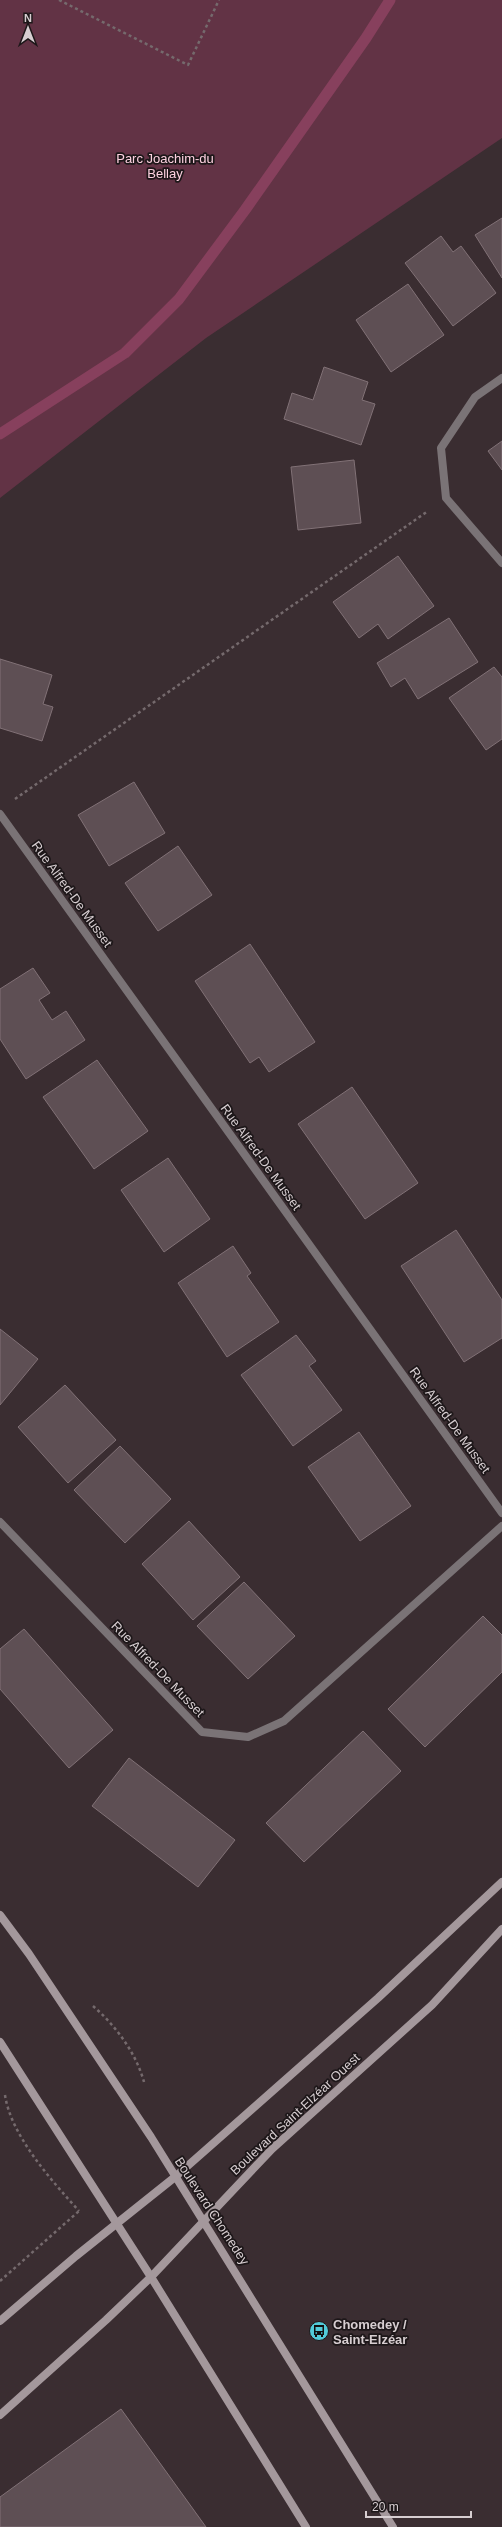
<svg xmlns="http://www.w3.org/2000/svg" width="502" height="2527" viewBox="0 0 502 2527" font-family="Arial,sans-serif">
  <style>
    .green { fill: #623345 }
    .lines { fill: none; stroke-linecap: round; stroke-linejoin: round }
    .stream { stroke: #87405d; stroke-width: 11 }
    .building { fill: #5e4f54; stroke: #817176 }
    .path { stroke: #756a6d; stroke-width: 2.5; stroke-dasharray: 3 3; stroke-linecap: butt }
    .street { stroke: #7a7376; stroke-width: 8 }
    .secondary { stroke: #a4989c; stroke-width: 8 }
    .labels { text-anchor: middle; dominant-baseline: central; stroke-width: 3.5; stroke-linejoin: round; paint-order: stroke }
    .park-label { font-size: 13px; fill: #fdd1e0; stroke: #1d1719 }
    .street-label { font-size: 13px; fill: #d7ced1; stroke: #1d1719 }
    .poi-label { font-size: 13px; font-weight: bold; fill: #d7ced1; stroke: #1d1719; text-anchor: start }
  </style>
  <rect width="100%" height="100%" fill="#3a2d31"/>
  <polygon class="green" points="0,0 502,0 502,138 206,338 0,498"/>
  <g class="lines">
    <polyline class="stream" points="0,434 125,353 179,299 245,210 366,38 390,0"/>
  </g>
  <g class="building">
    <polygon points="502,218 502,278 475,235"/>
    <polygon points="441,236 453,252 461,246 496,293 453,326 405,263"/>
    <polygon points="408,284 444,335 391,372 356,320"/>
    <polygon points="324,367 368,382 362,400 375,404 361,445 284,419 292,393 313,400"/>
    <polygon points="502,441 502,470 488,451"/>
    <polygon points="354,460 361,523 298,530 291,467"/>
    <polygon points="398,556 434,606 388,639 378,624 359,638 333,602"/>
    <polygon points="449,618 478,662 418,699 405,678 391,687 377,663"/>
    <polygon points="0,659 52,675 43,704 53,707 42,741 0,728"/>
    <polygon points="494,667 502,677 502,739 486,750 449,698"/>
    <polygon points="134,782 165,833 109,866 78,815"/>
    <polygon points="178,846 212,895 158,931 125,883"/>
    <polygon points="250,944 315,1042 269,1072 259,1057 250,1063 195,981"/>
    <polygon points="33,968 50,993 39,1000 52,1020 66,1011 85,1040 26,1079 0,1039 0,989"/>
    <polygon points="97,1060 148,1131 94,1169 43,1097"/>
    <polygon points="352,1087 418,1183 365,1219 298,1124"/>
    <polygon points="168,1158 210,1219 164,1252 121,1190"/>
    <polygon points="456,1230 502,1300 502,1338 464,1362 401,1266"/>
    <polygon points="233,1246 251,1273 247,1276 279,1322 227,1357 178,1283"/>
    <polygon points="0,1329 38,1359 0,1405"/>
    <polygon points="296,1335 316,1361 309,1366 342,1410 293,1446 241,1375"/>
    <polygon points="65,1385 116,1440 68,1483 18,1427"/>
    <polygon points="359,1432 411,1506 360,1541 308,1467"/>
    <polygon points="120,1446 171,1499 125,1543 74,1490"/>
    <polygon points="189,1521 240,1577 193,1620 142,1564"/>
    <polygon points="244,1582 295,1636 248,1679 197,1626"/>
    <polygon points="483,1616 502,1635 502,1672 425,1747 388,1709"/>
    <polygon points="24,1629 113,1730 69,1768 0,1689 0,1649"/>
    <polygon points="363,1731 401,1771 304,1862 266,1823"/>
    <polygon points="129,1758 235,1840 198,1887 92,1806"/>
    <polygon points="121,2409 206,2527 0,2527 0,2497"/>
  </g>
  <g class="lines">
    <g class="path">
      <polyline points="59,0 188,65 219,0"/>
      <polyline points="15,799 428,511"/>
      <path d="M93 2006C116 2026 136 2053 144 2082"/>
      <path d="M5 2095C11 2136 52 2181 79 2211"/>
      <polyline points="0,2281 79,2211"/>
    </g>
    <g class="street">
      <polyline points="502,378 475,397 441,448 446,498 502,563"/>
      <polyline points="0,814 502,1513"/>
      <polyline points="0,1522 202,1732 248,1737 284,1721 502,1526"/>
    </g>
    <g class="secondary">
      <polyline points="0,1915 29,1954 151,2137 393,2527"/>
      <polyline points="0,2042 151,2277 306,2527"/>
      <polyline points="0,2321 76,2256 175,2177 378,1998 502,1882"/>
      <polyline points="0,2415 106,2320 151,2277 272,2149 432,2005 502,1929"/>
    </g>
  </g>
  <defs>
    <symbol id="bus-disc" viewBox="-11 -11 22 22"><circle r="9.5" fill="#52cbd9" stroke="#1d1719"/><path d="M-5-6H5V4H4V6H2V4H-2V6H-4V4H-5ZM-3.5-4V0h7V-4ZM-3.5 1.2v1.5H-2V1.2ZM2 1.2v1.5H3.5V1.2Z" fill="#111"/></symbol>
  </defs>
  <g fill-rule="evenodd">
    <use href="#bus-disc" x="308" y="2320" width="22" height="22"/>
  </g>
  <g class="labels">
    <g class="park-label">
      <text x="165" y="158">Parc Joachim-du<tspan x="165" dy="15">Bellay</tspan></text>
    </g>
    <g class="street-label">
      <text transform="translate(72 894) rotate(54)">Rue Alfred-De Musset</text>
      <text transform="translate(261 1157) rotate(54)">Rue Alfred-De Musset</text>
      <text transform="translate(450 1420) rotate(54)">Rue Alfred-De Musset</text>
      <text transform="translate(158 1669) rotate(46)">Rue Alfred-De Musset</text>
      <text transform="translate(295 2114) rotate(-43)">Boulevard Saint-Elzéar Ouest</text>
      <text transform="translate(212 2211) rotate(57)">Boulevard Chomedey</text>
    </g>
    <g class="poi-label">
      <text x="333" y="2324">Chomedey /<tspan x="333" dy="15">Saint-Elzéar</tspan></text>
    </g>
  </g>
  <g transform="translate(28 28)" stroke="#1d1719" stroke-width="3" paint-order="stroke">
  <path d="M0-3L7 15L0 10L-7 15Z" fill="#d7ced1"/>
  <text y="-6" font-size="11" font-weight="bold" text-anchor="middle" fill="#d7ced1">N</text>
  </g>
  <path d="M366 2511v6h105v-6" fill="none" stroke="#d7ced1" stroke-width="2"/>
  <text x="372" y="2511" font-size="12" fill="#d7ced1" stroke="#1d1719" stroke-width="3" paint-order="stroke">20 m</text>
</svg>
